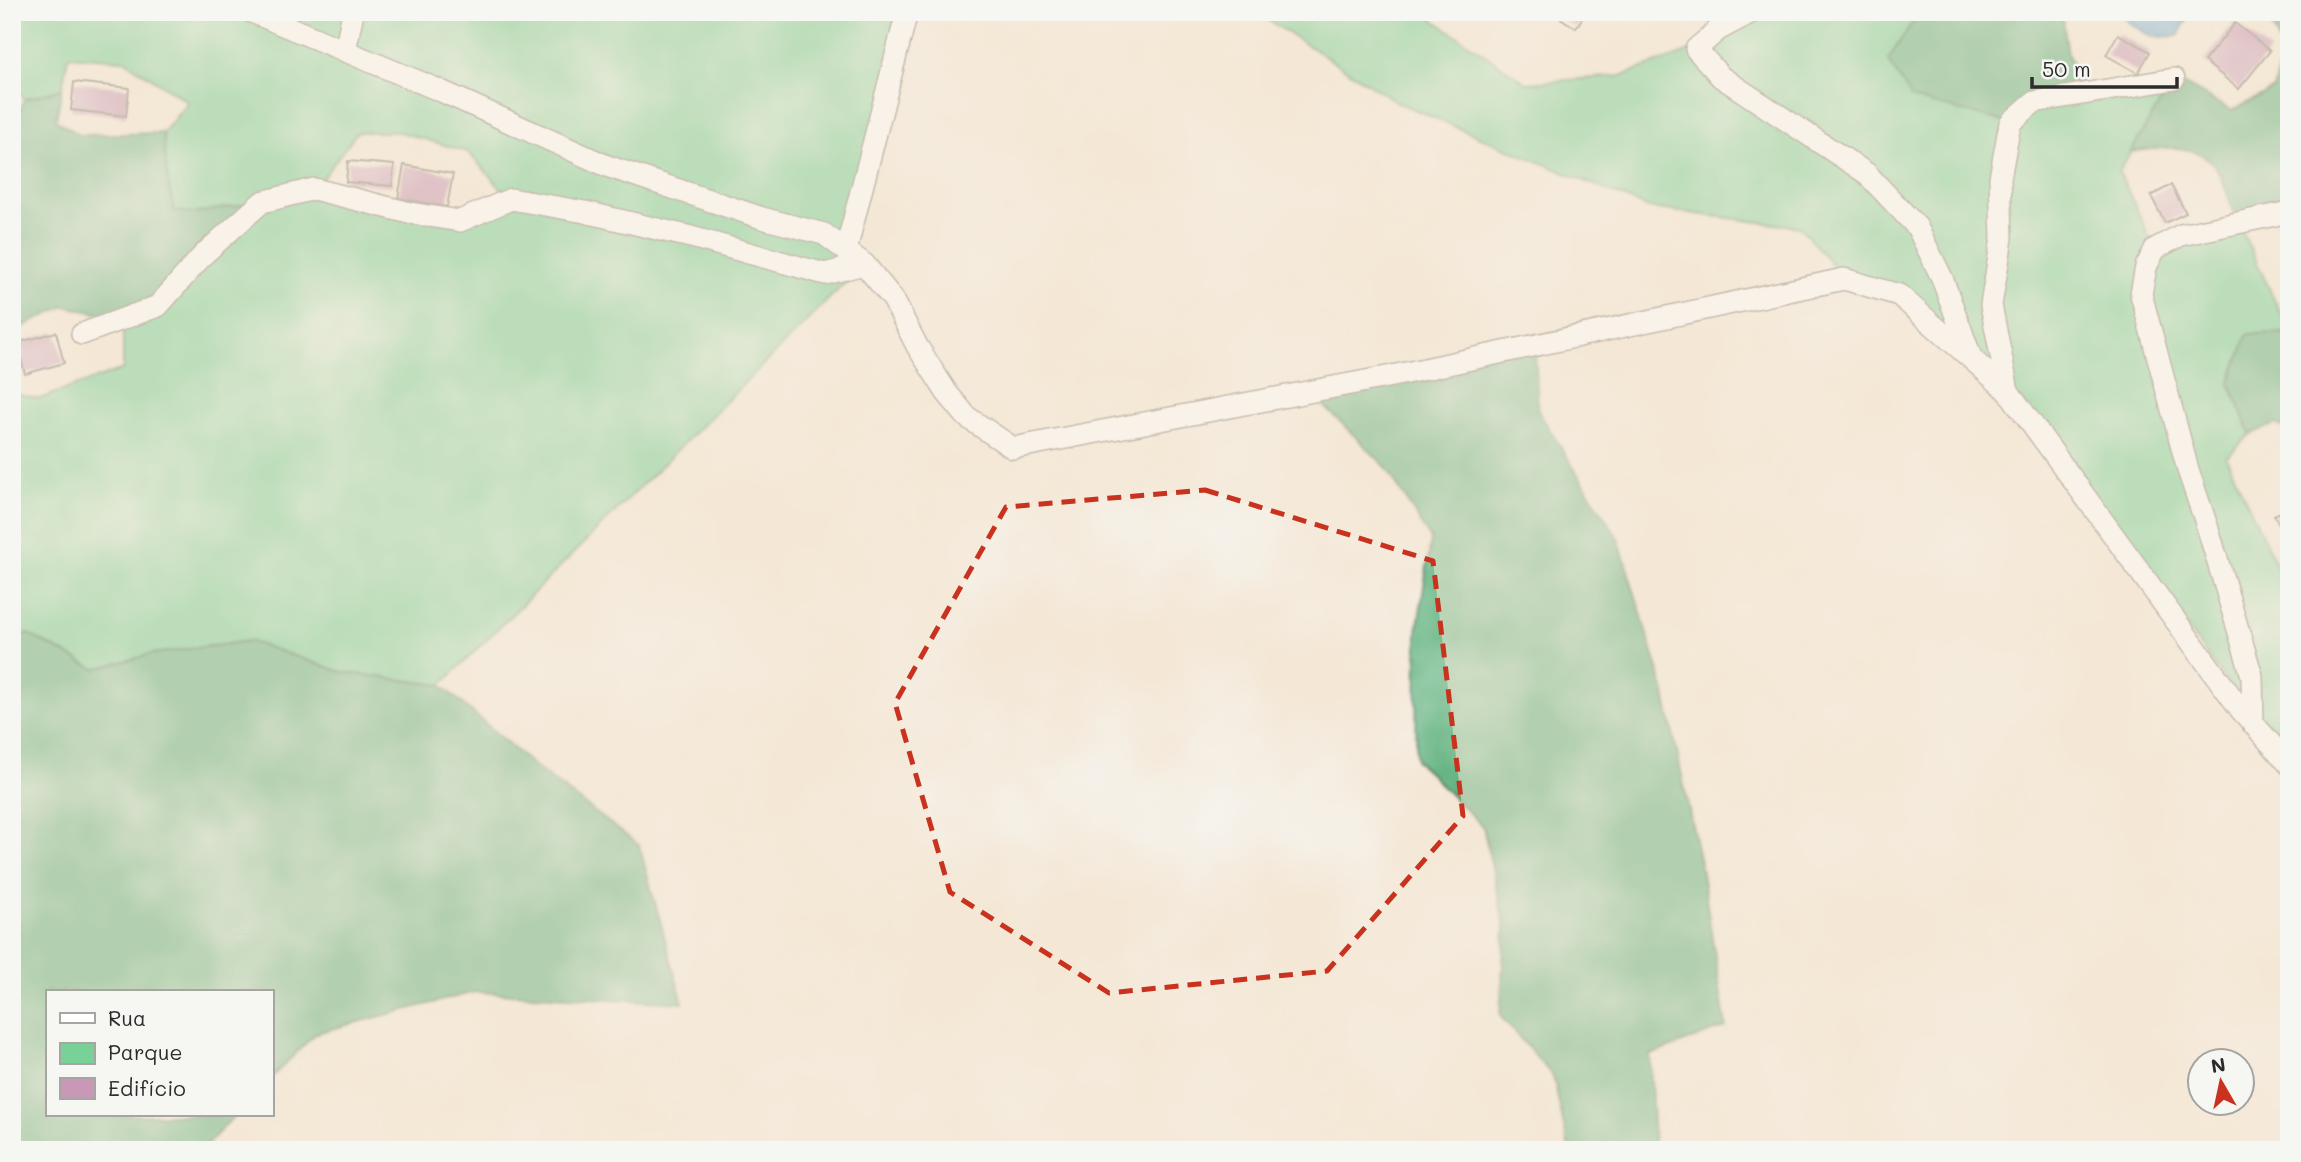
<svg xmlns="http://www.w3.org/2000/svg" width="2301" height="1162" viewBox="0 0 2301 1162" font-family="Mali,sans-serif">
  <style>
    .green { fill: #78d197; stroke: #527e61; stroke-width: 2; fill-rule: evenodd }
    .forest { fill: #62b380; stroke: #466f56; stroke-width: 2 }
    .water { fill: #5da2d2; stroke: #44667e; stroke-width: 2 }
    .building { fill: #c898b6 }
    .lines { fill: none; stroke-linecap: round; stroke-linejoin: round }
    .minor-casing { stroke: #908980; stroke-width: 24 }
    .minor { stroke: #fff; stroke-width: 21 }
    .marked { fill: none; stroke: #c8321e; stroke-width: 5; stroke-dasharray: 14 9; stroke-linejoin: round }
  </style>
  <rect width="100%" height="100%" fill="#f6f6f2"/>
  <filter id="ink" filterUnits="userSpaceOnUse"><feTurbulence type="fractalNoise" baseFrequency=".0143" numOctaves="2"/><feDisplacementMap in="SourceGraphic" scale="14" xChannelSelector="R" yChannelSelector="G"/><feConvolveMatrix kernelMatrix="1 2 1 2 8 2 1 2 1" color-interpolation-filters="sRGB"/></filter>
  <filter id="wash" filterUnits="userSpaceOnUse"><feTurbulence type="fractalNoise" baseFrequency=".00686" numOctaves="4" result="noise"/><feDisplacementMap in="SourceGraphic" scale="28" xChannelSelector="R" yChannelSelector="G"/><feGaussianBlur stdDeviation="1.57" result="paint"/><feColorMatrix in="noise" values="0 0 0 0 0 0 0 0 0 0 0 0 0 0 0 0 0 1.4 0 .05"/><feComposite in="paint" operator="in"/></filter>
  <g filter="url(#wash)">
    <rect width="100%" height="100%" fill="#f4e7d6"/>
    <g class="green">
      <path d="M12 12H907L846 250 864 264 441 685 342 672 249 641 152 654 95 669 28 634 12 635V393L39 399 123 369V319L260 202 195 213 173 211 167 175 163 133 188 102 124 60 68 56 62 89 24 99 12 80ZM357 132H400L468 152 511 199 460 221 315 188Z"/>
      <polygon points="1255,12 1422,12 1527,83 1621,76 1696,49 1752,12 1907,12 1914,20 1888,60 2034,102 2174,79 2119,172 2155,249 2238,223 2289,330 2289,333 2248,334 2230,383 2251,434 2226,457 2280,573 2289,572 2289,764 2008,391 1899,295 1844,279 1800,227 1649,208 1399,103"/>
    </g>
    <g class="forest">
      <polygon points="1933,12 2071,12 2063,19 2068,55 2087,93 2034,102 2010,123 1912,99 1888,60 1914,20"/>
      <path d="M2263 12H2289V212L2238 223C2232 210 2223 176 2215 166 2195 142 2159 147 2131 152L2174 79 2232 111 2273 89 2283 51 2267 14Z"/>
      <polygon points="62,89 56,120 80,135 163,133 167,175 174,211 195,213 262,202 158,306 123,319 65,306 12,332 12,128 24,99"/>
      <polygon points="2289,333 2289,431 2276,424 2251,434 2230,383 2248,334"/>
      <polygon points="1535,346 1538,411 1618,538 1664,689 1702,873 1726,1027 1650,1055 1654,1150 1569,1150 1553,1076 1500,1016 1505,928 1483,827 1416,760 1417,632 1431,540 1385,466 1310,392"/>
      <polygon points="28,634 95,669 152,654 249,641 342,672 441,685 536,768 639,845 683,1003 475,992 316,1033 271,1078 271,992 47,992 47,1115 235,1115 202,1150 12,1150 12,635"/>
    </g>
    <polygon class="water" points="2121,12 2191,12 2178,36 2152,37 2128,22"/>
    <g id="blocks">
      <g class="building">
        <polygon points="1551,12 1586,12 1576,28"/>
        <polygon points="2235,23 2270,51 2239,89 2204,61"/>
        <polygon points="2118,34 2150,52 2138,73 2106,55"/>
        <polygon points="74,82 129,88 126,116 71,110"/>
        <polygon points="348,161 394,165 392,186 346,182"/>
        <polygon points="404,165 453,174 447,207 398,198"/>
        <polygon points="2171,185 2186,213 2165,223 2151,196"/>
        <polygon points="56,332 64,363 25,374 17,343"/>
        <polygon points="2289,508 2289,544 2274,515"/>
      </g>
    </g>
  </g>
  <g filter="url(#ink)">
    <use href="#blocks" fill-opacity="0" stroke="#908980" stroke-width="2"/>
    <g class="lines">
      <defs>
        <g id="minor">
          <polyline points="252,12 441,91 607,166 762,218 824,234 864,264 893,299 917,346 947,393 967,417 1013,448 1392,376 1844,279 1899,295 2008,391 2241,710 2289,764"/>
          <polyline points="1752,12 1718,30 1696,49 1721,77 1866,173 1917,227 1942,278 1971,357"/>
          <polyline points="345,51 353,12"/>
          <polyline points="846,250 907,12"/>
          <polyline points="82,334 158,306 204,254 262,202 314,189 410,213 460,221 511,199 585,212 691,237 825,274 864,264"/>
          <polyline points="2008,391 1991,305 2002,238 2000,178 2010,123 2034,102 2174,79"/>
          <polyline points="2253,724 2252,676 2208,529 2188,470 2141,294 2146,267 2155,249 2181,235 2289,212"/>
        </g>
      </defs>
      <use href="#minor" class="minor-casing"/>
      <use href="#minor" class="minor"/>
    </g>
  </g>
  <path d="M0 0H2301V1162H0ZM1205 490 1433 561 1463 816 1327 971 1109 993 950 892 895 703 1006 507Z" fill="#f4e7d6" fill-opacity=".55" fill-rule="evenodd"/>
  <path class="marked" d="M1205 490 1433 561 1463 816 1327 971 1109 993 950 892 895 703 1006 507Z"/>
  <rect width="2301" height="1162" fill="none" stroke="#f6f6f2" stroke-width="42"/>
  <rect x="46" y="990" width="228" height="126" fill="#f6f6f2" stroke="#a5a5a2" stroke-width="2"/>
  <rect x="60" y="1013" width="35" height="10" fill="#ffffff" stroke="#a5a5a2" stroke-width="2"/>
  <text x="108" y="1026" font-size="21" fill="#2b2b2b">Rua</text>
  <rect x="60" y="1043" width="35" height="21" fill="#78d197" stroke="#a5a5a2" stroke-width="2"/>
  <text x="108" y="1060" font-size="21" fill="#2b2b2b">Parque</text>
  <rect x="60" y="1078" width="35" height="21" fill="#c898b6" stroke="#a5a5a2" stroke-width="2"/>
  <text x="108" y="1096" font-size="21" fill="#2b2b2b">Edifício</text>
  <g transform="translate(2221 1082) rotate(351)"><circle r="33" fill="#f6f6f2" stroke="#a5a5a2" stroke-width="2"/>
  <path d="M0-5L12 26L0 18L-12 26Z" fill="#c8321e"/>
  <text y="-10" font-size="19" font-weight="bold" text-anchor="middle" fill="#2b2b2b">N</text>
  </g>
  <path d="M2032 77v10h145v-10" fill="none" stroke="#2b2b2b" stroke-width="3.5"/>
  <text x="2042" y="77" font-size="21" fill="#2b2b2b" stroke="#f6f6f2" stroke-width="5" paint-order="stroke">50 m</text>
</svg>
